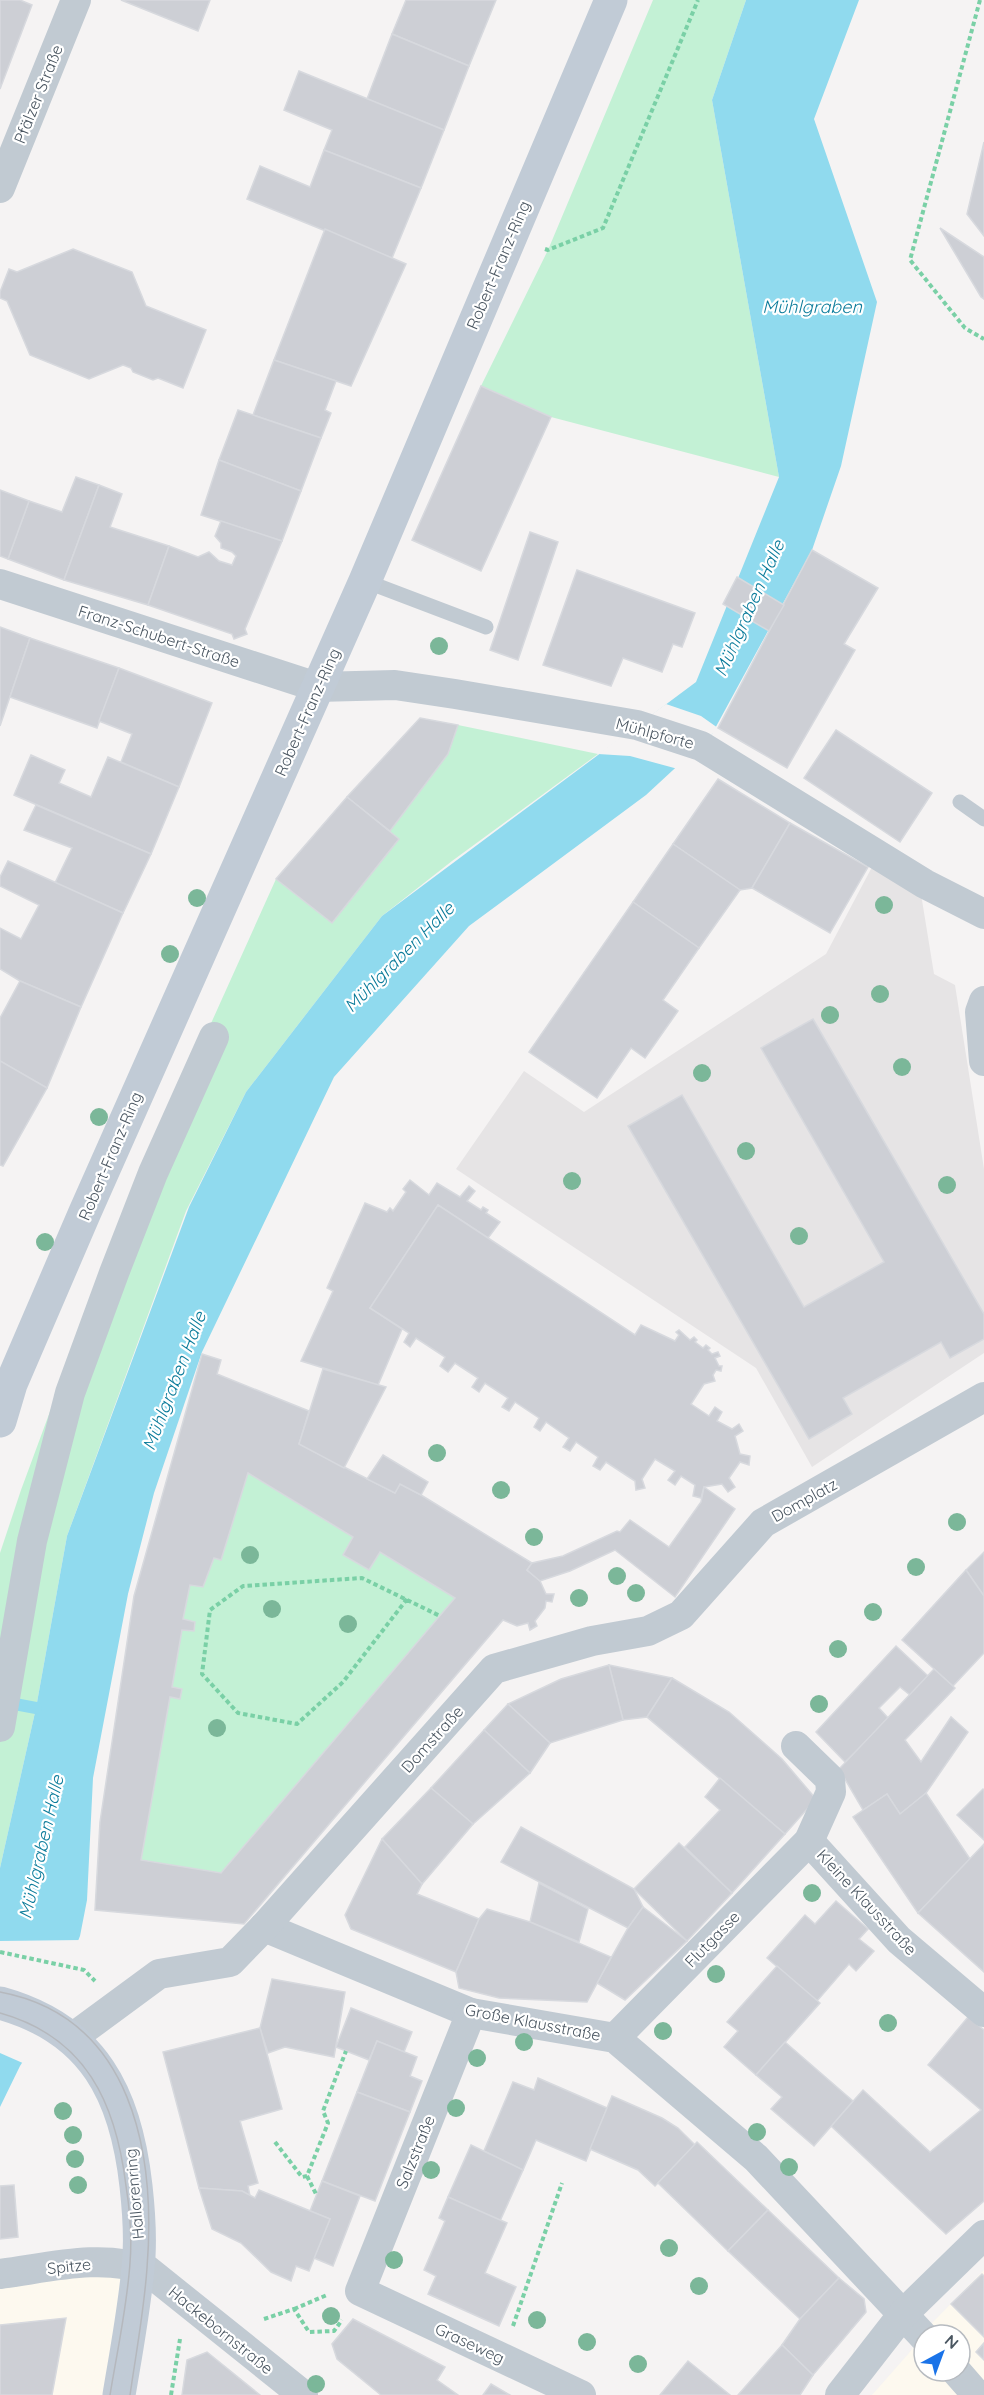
<svg xmlns="http://www.w3.org/2000/svg" width="984" height="2395" viewBox="0 0 984 2395" font-family="Quicksand,sans-serif">
  <style>
    .commercial { fill: #fdf9ef; fill-rule: evenodd }
    .education { fill: #e6e4e5 }
    .green { fill: #c3f1d5 }
    .water { fill: #90daee }
    .pier { fill: #f5f3f3 }
    .lines { fill: none; stroke-linecap: round; stroke-linejoin: round }
    .stream { stroke: #90daee; stroke-width: 12 }
    .building { fill: #cdcfd5; stroke: #d7d9de; stroke-width: 1.5; fill-rule: evenodd }
    .path { stroke: #7ad0a6; stroke-width: 4; stroke-dasharray: 4.5 3; stroke-linecap: butt }
    .lane { stroke: #c1cad2; stroke-width: 15 }
    .street { stroke: #c1cad2; stroke-width: 30 }
    .secondary { stroke: #c1cbd6; stroke-width: 33 }
    .tram { stroke: #b5b8bd; stroke-width: 1.5 }
    .tree { fill: #7bb799 }
    .labels { text-anchor: middle; dominant-baseline: central; stroke-width: 4.5; stroke-linejoin: round; paint-order: stroke }
    .street-label { font-size: 16px; fill: #4a5661; stroke: #fff }
    .water-label { font-size: 18px; font-style: italic; fill: #0c7c9b; stroke: #fff }
  </style>
  <rect width="100%" height="100%" fill="#f5f3f3"/>
  <g class="commercial">
    <polygon points="130,2263 119,2395 0,2395 0,2274"/>
    <path d="M984 2270V2395H872L909 2353 933 2322ZM924 2335H960V2371H924Z"/>
  </g>
  <polygon class="education" points="872,867 921,894 934,974 955,985 984,1169 984,1353 812,1467 756,1368 456,1169 524,1071 584,1112 826,954"/>
  <g class="green">
    <polygon points="653,0 746,0 712,100 779,477 551,417 481,386 548,250"/>
    <polygon points="458,725 598,754 452,861 382,916 246,1092 186,1211 67,1536 36,1708 0,1868 0,1553 21,1490 113,1241 276,879 332,922 399,839 390,831 448,754"/>
    <polygon points="248,1473 353,1537 343,1555 380,1552 455,1598 221,1873 141,1860 170,1697 180,1699 182,1689 172,1687 182,1630 194,1631 195,1622 183,1619 190,1585 203,1587 214,1558 220,1560"/>
  </g>
  <polygon class="water" points="746,0 859,0 814,119 877,302 841,466 812,550 712,734 646,795 469,926 334,1077 202,1352 154,1493 128,1594 93,1778 87,1900 80,1936 40,2035 20,2066 0,2107 0,1868 36,1708 67,1536 189,1207 246,1092 382,916 696,682 779,477 712,100"/>
  <g class="pier">
    <polygon points="666,704 701,716 718,728 678,769 630,756 598,754"/>
    <polygon points="82,1940 43,2037 25,2064 0,2053 0,1941"/>
  </g>
  <g class="lines">
    <polyline class="stream" points="4,1702 36,1708"/>
  </g>
  <g class="building">
    <polygon points="0,0 20,0 32,5 0,89"/>
    <polygon points="121,0 210,0 198,31"/>
    <polygon points="406,0 496,0 469,66 392,34"/>
    <polygon points="392,34 469,66 444,130 367,99"/>
    <polygon points="299,71 444,130 421,188 324,150 332,130 284,110"/>
    <polygon points="984,142 984,236 967,214"/>
    <polygon points="324,150 421,188 392,258 247,199 260,166 310,187"/>
    <polygon points="940,228 984,257 984,299 981,297"/>
    <polygon points="325,229 406,264 351,386 274,360"/>
    <polygon points="73,249 132,272 146,306 206,330 183,388 158,378 153,380 133,372 131,368 123,365 89,379 30,355 7,301 0,298 0,292 9,269 17,272"/>
    <polygon points="274,360 336,381 325,410 331,413 321,438 253,415"/>
    <polygon points="481,386 551,417 481,571 412,540"/>
    <polygon points="238,410 321,438 301,491 219,460"/>
    <polygon points="219,460 301,491 282,541 201,515"/>
    <polygon points="76,477 99,485 64,580 8,559 29,501 62,512"/>
    <polygon points="99,485 122,494 110,527 169,546 148,605 64,580"/>
    <polygon points="0,490 29,501 8,559 0,556"/>
    <polygon points="221,521 282,541 245,629 247,634 234,639 232,634 148,605 169,546 198,557 209,552 219,561 232,565 236,556 232,552 221,548 221,543 215,536"/>
    <polygon points="530,532 558,542 518,660 490,650"/>
    <polygon points="812,550 878,588 844,644 855,650 787,768 718,728"/>
    <polygon points="577,570 695,613 682,647 673,644 662,672 623,658 611,686 543,665"/>
    <polygon points="737,577 784,605 769,631 723,604"/>
    <polygon points="0,627 30,638 0,726"/>
    <polygon points="30,638 119,668 97,728 10,697"/>
    <polygon points="119,668 212,703 179,787 121,762 132,734 99,721"/>
    <polygon points="420,718 458,725 448,754 390,831 347,797"/>
    <polygon points="836,730 932,793 900,842 804,778"/>
    <polygon points="31,755 65,770 59,783 91,797 108,757 179,787 151,854 14,795"/>
    <polygon points="718,779 790,823 752,888 740,890 673,844"/>
    <polygon points="347,797 399,839 332,923 276,879"/>
    <polygon points="36,805 151,854 123,913 55,883 72,848 24,830"/>
    <polygon points="790,823 868,867 830,933 752,888"/>
    <polygon points="673,844 740,890 699,948 633,902"/>
    <polygon points="8,861 123,913 81,1007 20,981 0,969 0,928 21,939 39,905 0,886 0,877"/>
    <polygon points="633,902 699,948 663,1000 678,1011 645,1058 631,1048 597,1098 529,1052"/>
    <polygon points="20,981 81,1007 47,1088 0,1061 0,1018"/>
    <polygon points="813,1019 984,1314 984,1339 950,1358 941,1342 843,1398 852,1414 809,1439 628,1126 682,1095 804,1307 884,1262 761,1048"/>
    <polygon points="0,1061 47,1088 3,1166 0,1165"/>
    <polygon points="410,1180 429,1195 437,1183 460,1197 469,1186 475,1191 467,1201 481,1210 483,1207 488,1210 486,1213 500,1222 488,1238 438,1205 370,1308 402,1329 378,1385 301,1361 333,1291 327,1288 365,1203 387,1212 390,1208 393,1211 406,1192 403,1189"/>
    <polygon points="438,1205 635,1335 641,1325 675,1341 679,1335 676,1332 679,1330 690,1340 694,1337 697,1340 695,1342 703,1348 706,1345 710,1348 708,1350 712,1354 718,1352 720,1356 715,1358 719,1366 722,1366 721,1371 716,1370 713,1375 715,1381 704,1384 691,1404 709,1416 715,1407 722,1412 717,1421 732,1429 739,1424 743,1431 735,1436 740,1454 750,1456 749,1465 740,1462 729,1478 735,1487 728,1492 722,1484 704,1487 701,1498 693,1496 695,1485 681,1476 675,1485 668,1480 675,1471 655,1459 642,1479 645,1488 636,1490 635,1481 606,1462 600,1470 593,1466 598,1457 576,1442 570,1451 563,1447 569,1438 546,1422 540,1431 534,1427 539,1418 515,1402 509,1411 502,1407 508,1398 485,1383 479,1392 472,1387 478,1378 455,1363 448,1372 440,1366 445,1357 416,1338 410,1347 404,1342 409,1333 370,1308"/>
    <path d="M202 1354 221 1360 217 1374 309 1411 299 1444 395 1493 400 1484 421 1495 532 1563 527 1570 540 1581 546 1594H554L552 1602 546 1601 545 1608 535 1621 537 1626 530 1630 528 1623 517 1626 503 1620 244 1924 95 1910 100 1822 134 1596ZM248 1473 353 1537 343 1555 369 1570 380 1552 455 1598 221 1873 141 1860 170 1697 180 1699 182 1689 172 1687 182 1630 194 1631 195 1622 183 1619 190 1585 203 1587 214 1558 221 1560Z"/>
    <polygon points="323,1369 386,1387 344,1468 299,1444"/>
    <polygon points="383,1455 428,1482 421,1495 400,1484 395,1493 367,1479"/>
    <polygon points="704,1487 735,1509 675,1597 615,1550 570,1571 540,1581 527,1570 532,1563 563,1556 617,1531 620,1532 630,1520 669,1547 701,1502"/>
    <polygon points="984,1552 984,1596 966,1570"/>
    <polygon points="966,1570 984,1596 984,1653 953,1686 902,1640"/>
    <polygon points="896,1646 928,1676 910,1695 900,1687 879,1708 889,1719 845,1762 816,1732"/>
    <polygon points="609,1665 672,1678 647,1717 623,1720"/>
    <polygon points="609,1665 623,1720 550,1743 508,1704 561,1679"/>
    <polygon points="934,1669 955,1688 905,1740 921,1762 951,1717 968,1732 926,1793 900,1814 887,1794 863,1810 839,1769"/>
    <polygon points="672,1678 729,1712 782,1759 816,1799 785,1834 647,1717"/>
    <polygon points="508,1704 550,1743 530,1773 484,1730"/>
    <polygon points="484,1730 530,1773 473,1824 431,1788"/>
    <polygon points="720,1778 785,1834 732,1893 685,1847 720,1810 705,1797"/>
    <polygon points="431,1788 473,1824 422,1884 382,1839"/>
    <polygon points="983,1789 984,1790 984,1840 957,1815"/>
    <polygon points="926,1793 970,1859 918,1913 853,1817 887,1794 900,1814"/>
    <polygon points="521,1827 634,1889 643,1907 628,1928 501,1862"/>
    <polygon points="382,1839 422,1884 417,1894 479,1919 456,1972 351,1929 345,1915"/>
    <polygon points="679,1843 732,1893 687,1941 634,1889"/>
    <polygon points="984,1844 984,1972 918,1913"/>
    <polygon points="539,1883 588,1909 579,1942 530,1922"/>
    <polygon points="836,1901 868,1929 859,1939 874,1951 856,1971 849,1964 817,2001 767,1958 805,1915 815,1924"/>
    <polygon points="643,1907 687,1941 625,2000 597,1983 628,1928"/>
    <polygon points="487,1909 530,1922 611,1957 587,2002 499,1998 459,1988 456,1972 479,1919"/>
    <polygon points="777,1966 820,2003 756,2075 724,2047 738,2031 727,2022"/>
    <polygon points="272,1979 345,1992 334,2057 285,2047 268,2053 260,2028"/>
    <polygon points="351,2008 412,2032 404,2052 377,2041 369,2060 336,2047"/>
    <polygon points="968,2017 984,2030 984,2201 946,2234 831,2126 863,2090 930,2152 981,2110 928,2065"/>
    <polygon points="260,2028 282,2109 240,2121 258,2183 248,2186 250,2196 242,2191 199,2188 163,2052"/>
    <polygon points="377,2041 417,2057 410,2076 422,2081 410,2112 357,2092"/>
    <polygon points="785,2042 853,2101 814,2146 771,2109 782,2097 756,2075"/>
    <polygon points="538,2078 607,2108 586,2161 536,2140 523,2170 484,2151 513,2082 534,2090"/>
    <polygon points="357,2092 410,2112 375,2201 322,2181"/>
    <polygon points="612,2096 662,2118 678,2128 695,2145 655,2186 638,2170 590,2149"/>
    <polygon points="697,2142 768,2210 728,2251 658,2183"/>
    <polygon points="471,2145 523,2170 500,2221 448,2197"/>
    <polygon points="322,2181 360,2196 333,2266 314,2258 330,2219 310,2211"/>
    <polygon points="14,2185 18,2237 0,2239 0,2186"/>
    <polygon points="199,2188 242,2191 255,2198 259,2190 330,2219 309,2271 296,2266 291,2281 271,2272 241,2243 212,2229"/>
    <polygon points="448,2197 507,2223 485,2273 516,2287 499,2326 428,2294 436,2276 424,2270 445,2221 439,2218"/>
    <polygon points="768,2210 839,2278 800,2319 728,2251"/>
    <polygon points="982,2274 984,2276 984,2337 951,2304"/>
    <polygon points="839,2278 864,2299 866,2312 813,2375 782,2345 800,2319"/>
    <polygon points="66,2318 52,2395 0,2395 0,2325"/>
    <polygon points="353,2319 445,2367 437,2380 458,2395 381,2395 337,2359 332,2344"/>
    <polygon points="984,2343 984,2360 976,2352"/>
    <polygon points="782,2345 813,2375 800,2395 738,2395"/>
    <polygon points="207,2352 260,2395 182,2395 187,2360"/>
    <polygon points="688,2361 730,2395 660,2395"/>
    <polygon points="491,2384 510,2395 483,2395"/>
  </g>
  <g class="lines">
    <g class="path">
      <polyline points="980,0 910,260 965,328 984,339"/>
      <polyline points="545,249 548,250 603,228 698,0"/>
      <polyline points="407,1599 343,1682 297,1724 238,1713 202,1674 210,1610 243,1586 362,1578 440,1616"/>
      <polyline points="0,1952 84,1970 95,1981"/>
      <polyline points="275,2142 302,2177 307,2176 328,2123 323,2111 346,2051"/>
      <polyline points="307,2176 316,2194"/>
      <polyline points="294,2309 327,2295"/>
      <polyline points="264,2319 294,2309 309,2332 334,2331 342,2320"/>
      <polyline points="513,2326 562,2183"/>
      <polyline points="171,2395 180,2339"/>
    </g>
    <g class="lane">
      <polyline points="365,581 486,627"/>
      <polyline points="960,802 984,819"/>
    </g>
    <g class="street">
      <polyline points="0,188 76,0"/>
      <polyline points="0,584 317,687 395,685 455,694 637,725 701,746 925,884 984,914"/>
      <polyline points="984,1001 980,1012 984,1061"/>
      <polyline points="0,1727 32,1541 70,1393 114,1273 153,1173 214,1037"/>
      <polyline points="809,1841 899,1940 984,2012"/>
      <polyline points="264,1927 471,2013 615,2038 756,2158 924,2337"/>
      <polyline points="471,2013 360,2291 581,2395"/>
      <polyline points="72,2038 159,1974 230,1962 264,1927 494,1669 592,1641 648,1631 681,1615 763,1523 984,1397"/>
      <polyline points="615,2038 809,1841 831,1792 830,1779 796,1746"/>
      <path d="M0 2274C47 2268 102 2253 147 2270L303 2395"/>
      <polyline points="956,2371 977,2395"/>
      <polyline points="840,2395 903,2314 984,2235"/>
    </g>
    <g class="secondary">
      <polyline points="0,1421 11,1384 85,1212 365,581 611,0"/>
      <path d="M0 2003C94 2029 126 2095 136 2186 139 2213 141 2242 138 2268 134 2311 126 2353 119 2395"/>
    </g>
    <g class="tram">
      <path d="M0 1992C133 2017 156 2154 147 2268 144 2311 136 2353 130 2395"/>
      <path d="M0 2013C86 2037 116 2103 126 2186 130 2211 132 2238 130 2263 127 2307 117 2352 110 2395"/>
    </g>
  </g>
  <g class="tree">
    <circle cx="439" cy="646" r="9"/>
    <circle cx="197" cy="898" r="9"/>
    <circle cx="884" cy="905" r="9"/>
    <circle cx="170" cy="954" r="9"/>
    <circle cx="880" cy="994" r="9"/>
    <circle cx="830" cy="1015" r="9"/>
    <circle cx="902" cy="1067" r="9"/>
    <circle cx="702" cy="1073" r="9"/>
    <circle cx="99" cy="1117" r="9"/>
    <circle cx="746" cy="1151" r="9"/>
    <circle cx="572" cy="1181" r="9"/>
    <circle cx="947" cy="1185" r="9"/>
    <circle cx="799" cy="1236" r="9"/>
    <circle cx="45" cy="1242" r="9"/>
    <circle cx="437" cy="1453" r="9"/>
    <circle cx="501" cy="1490" r="9"/>
    <circle cx="957" cy="1522" r="9"/>
    <circle cx="534" cy="1537" r="9"/>
    <circle cx="250" cy="1555" r="9"/>
    <circle cx="916" cy="1567" r="9"/>
    <circle cx="617" cy="1576" r="9"/>
    <circle cx="636" cy="1593" r="9"/>
    <circle cx="579" cy="1598" r="9"/>
    <circle cx="272" cy="1609" r="9"/>
    <circle cx="873" cy="1612" r="9"/>
    <circle cx="348" cy="1624" r="9"/>
    <circle cx="838" cy="1649" r="9"/>
    <circle cx="819" cy="1704" r="9"/>
    <circle cx="217" cy="1728" r="9"/>
    <circle cx="812" cy="1893" r="9"/>
    <circle cx="716" cy="1974" r="9"/>
    <circle cx="888" cy="2023" r="9"/>
    <circle cx="663" cy="2031" r="9"/>
    <circle cx="524" cy="2042" r="9"/>
    <circle cx="477" cy="2058" r="9"/>
    <circle cx="456" cy="2108" r="9"/>
    <circle cx="63" cy="2111" r="9"/>
    <circle cx="757" cy="2132" r="9"/>
    <circle cx="73" cy="2135" r="9"/>
    <circle cx="75" cy="2159" r="9"/>
    <circle cx="789" cy="2167" r="9"/>
    <circle cx="431" cy="2170" r="9"/>
    <circle cx="78" cy="2185" r="9"/>
    <circle cx="669" cy="2248" r="9"/>
    <circle cx="394" cy="2260" r="9"/>
    <circle cx="699" cy="2286" r="9"/>
    <circle cx="331" cy="2316" r="9"/>
    <circle cx="537" cy="2320" r="9"/>
    <circle cx="587" cy="2342" r="9"/>
    <circle cx="638" cy="2364" r="9"/>
    <circle cx="316" cy="2384" r="9"/>
  </g>
  <g class="labels">
    <g class="street-label">
      <text transform="translate(38 94) rotate(-68)">Pfälzer Straße</text>
      <text transform="translate(498 265) rotate(-67)">Robert-Franz-Ring</text>
      <text transform="translate(159 636) rotate(18)">Franz-Schubert-Straße</text>
      <text transform="translate(307 712) rotate(-66)">Robert-Franz-Ring</text>
      <text transform="translate(655 733) rotate(15)">Mühlpforte</text>
      <text transform="translate(110 1156) rotate(-67)">Robert-Franz-Ring</text>
      <text transform="translate(804 1500) rotate(-29)">Domplatz</text>
      <text transform="translate(432 1739) rotate(-48)">Domstraße</text>
      <text transform="translate(867 1902) rotate(47)">Kleine Klausstraße</text>
      <text transform="translate(712 1939) rotate(-46)">Flutgasse</text>
      <text transform="translate(533 2022) rotate(11)">Große Klausstraße</text>
      <text transform="translate(415 2152) rotate(-68)">Salzstraße</text>
      <text transform="translate(134 2194) rotate(-95)">Hallorenring</text>
      <text transform="translate(69 2266) rotate(-6)">Spitze</text>
      <text transform="translate(221 2330) rotate(39)">Hackebornstraße</text>
      <text transform="translate(470 2343) rotate(25)">Graseweg</text>
    </g>
    <g class="water-label">
      <text x="812" y="306">Mühlgraben</text>
      <text transform="translate(749 608) rotate(-66)">Mühlgraben Halle</text>
      <text transform="translate(399 957) rotate(-45)">Mühlgraben Halle</text>
      <text transform="translate(174 1381) rotate(-69)">Mühlgraben Halle</text>
      <text transform="translate(41 1847) rotate(-77)">Mühlgraben Halle</text>
    </g>
  </g>
  <g transform="translate(942 2353) rotate(41)"><circle r="28" fill="#ffffff" stroke="#b7bbc0" stroke-width="1.5"/>
  <path d="M0-4.5L10 22L0 15L-10 22Z" fill="#1a73e8"/>
  <text y="-9" font-size="16" font-weight="bold" text-anchor="middle" fill="#4a5661">N</text>
  </g>
</svg>
